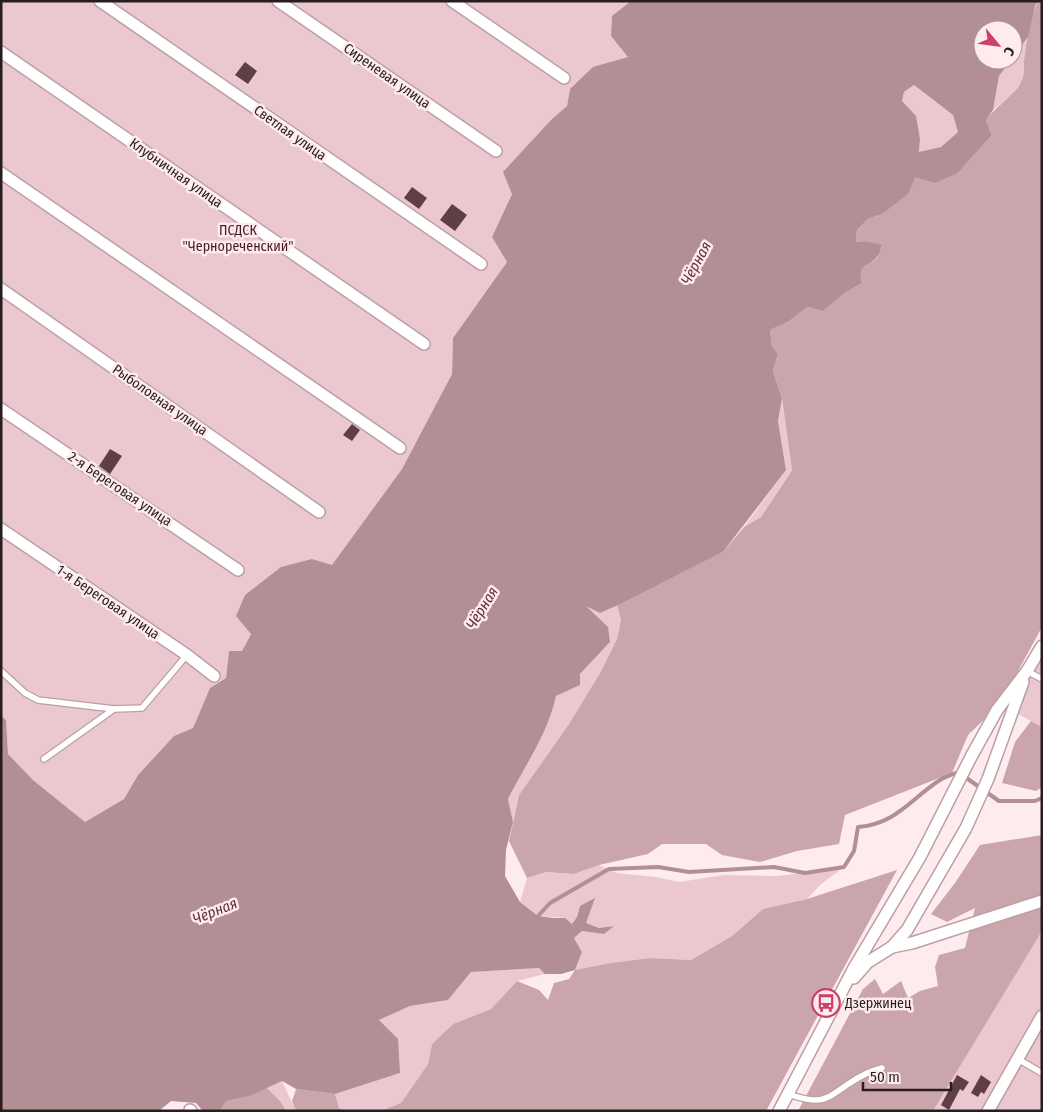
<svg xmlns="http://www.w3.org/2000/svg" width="1043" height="1112" viewBox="0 0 1043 1112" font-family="'Fira Sans Condensed',sans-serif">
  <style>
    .green { fill: #ebc8cf }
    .forest { fill: #caa5ac }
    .water { fill: #b28e95; fill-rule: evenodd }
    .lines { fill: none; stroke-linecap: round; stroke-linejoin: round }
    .stream { stroke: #b28e95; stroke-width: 4 }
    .building { fill: #5d3f45 }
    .service-casing { stroke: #bc9fa4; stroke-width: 8 }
    .minor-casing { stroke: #bc9fa4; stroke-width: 14 }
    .service { stroke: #fff; stroke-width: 5.5 }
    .minor { stroke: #fff; stroke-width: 11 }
    .labels { text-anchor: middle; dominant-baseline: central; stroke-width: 5; stroke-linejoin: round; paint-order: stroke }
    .street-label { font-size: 14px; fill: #271c1e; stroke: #feebee }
    .park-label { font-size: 14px; fill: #481926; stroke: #feebee }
    .poi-label { font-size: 14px; fill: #271c1e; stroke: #feebee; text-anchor: start }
    .water-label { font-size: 15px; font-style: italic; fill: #612f3b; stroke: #feebee }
  </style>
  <rect width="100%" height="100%" fill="#feebee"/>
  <g class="green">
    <polygon points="1,1 631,1 612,17 611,36 629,57 570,89 567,106 552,119 512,193 492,237 507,262 453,338 452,374 402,469 332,566 312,559 251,633 242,651 229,651 226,678 210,688 193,728 174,736 138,775 124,799 85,822 33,780 8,754 6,720 1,716"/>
    <polygon points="1028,37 1022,81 1008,99 993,110 999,76 1011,60 1013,60 1013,57"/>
    <polygon points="914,85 953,115 958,132 941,147 919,153 920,139 902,101 904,92"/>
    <polygon points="782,398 792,469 761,517 744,527 786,470 778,421"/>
    <path d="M584 604 600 613 617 605 621 620 617 639 600 673 569 724 519 795 513 822 508 799C525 765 548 734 556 696L580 685V674L610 642Z"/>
    <polygon points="1042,638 1042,727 1009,709"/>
    <polygon points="599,865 617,873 656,877 679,882 724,875 778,876 844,867 820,885 807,899 763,909 732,936 691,960 650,958 610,963 575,970 582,952 574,938 582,931 604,934 613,926 599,928 585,923 580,906 577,917 572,924 565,918 538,916 520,902 527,878 546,872 574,874"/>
    <polygon points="1042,931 1042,1111 933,1111"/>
    <polygon points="539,968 545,974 517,981 491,1009 453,1024 432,1044 428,1064 401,1103 381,1111 346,1111 339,1108 335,1094 400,1073 379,1020 410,1006 448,1000 471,972"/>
    <polygon points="282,1081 296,1111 220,1111 226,1101 250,1096"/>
  </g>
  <g class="forest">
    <path d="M1038 1H1042V627L1000 704 968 735 952 773 845 815 839 844 797 851 760 862 722 855 706 844H662L648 854 599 865 574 874 546 872 527 878 509 841 519 795 569 724 600 673 617 639 621 620 617 605 723 552 744 527 761 517 792 470 782 398 773 371 778 354 772 346 770 330 788 322 808 307 823 311 845 293 862 283C857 262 868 268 877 258 879 255 881 249 882 246L865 241 856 242 857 230 868 219 882 214 915 177 958 173 992 135 986 120C995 107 1016 95 1022 80 1024 75 1024 67 1024 61 1027 42 1029 18 1038 1Z"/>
    <polygon points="1031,721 1042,727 1042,787 1036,791 1002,783 1015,742"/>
    <polygon points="1042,835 1042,931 933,1111 798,1111 863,989 875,979 883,994 901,981 908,998 920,991 938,986 935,967 939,955 965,948 975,908 947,922 931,914 955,883 980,845"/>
    <polygon points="897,870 766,1111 381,1111 401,1103 428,1064 432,1044 453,1024 491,1009 517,981 539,990 548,1000 554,983 569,979 575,970 610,963 650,958 691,960 732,936 763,909 807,899"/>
    <polygon points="267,1088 280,1101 286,1111 220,1111 226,1101 250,1096"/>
    <polygon points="296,1089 335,1094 339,1108 346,1111 296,1111 292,1101"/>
  </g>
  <path class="water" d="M631 1H1038L1035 6 1028 37 1013 57V30H983V60H1011L999 76 993 110 986 120 992 135 958 173 935 183 915 177 908 194 882 214 868 219 857 230 856 242 865 241 882 245C881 249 880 254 877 257 869 268 857 262 862 283L845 293 823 311 808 307 788 322 770 330 772 346 778 354 773 371 782 398 778 421 786 470 723 552 618 605 600 613 586 606 608 627 610 642 580 674V685L556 696C548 734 525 765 508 799L513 822 506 850 505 876 520 902 538 916 553 918H565L572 924 577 917 580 906 595 898 586 923 599 928 614 926 604 934 582 931 574 938 582 952 575 970 561 974H545L539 968 471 972 448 1000 410 1006 379 1020 398 1039 400 1073 335 1094 296 1089 282 1081 250 1096 226 1101 220 1111H203L196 1103 171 1101 159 1111H1V716L6 720 8 754 33 780 85 822 124 799 138 775 174 736 193 728 210 688 226 678 229 651H242L251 634 236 616 245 595 281 567 312 559 332 565 402 469 452 374 453 338 507 262 492 237 512 194 503 172 552 119 567 106 570 89 593 67 628 57 611 36 612 16ZM914 85 953 115 958 132 941 147 919 152 920 139 916 116 902 101 904 92Z"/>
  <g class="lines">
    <path class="stream" d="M538 916 550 903 609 869 658 867 689 872 774 867 805 873 844 867 854 851 858 827C895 824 909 801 937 782 943 777 951 775 958 772L999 801H1035L1042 798"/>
  </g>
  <g class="building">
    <polygon points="245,62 257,71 248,84 235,75"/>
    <polygon points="412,187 427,198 419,209 404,198"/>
    <polygon points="452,204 467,215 455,231 440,220"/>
    <polygon points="352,424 360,430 352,441 343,435"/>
    <polygon points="110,449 122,456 110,474 99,466"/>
    <polygon points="957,1075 969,1082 963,1091 960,1089 949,1110 941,1105"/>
    <polygon points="981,1075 991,1082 984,1094 981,1092 978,1097 971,1093"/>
  </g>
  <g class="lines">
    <defs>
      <g id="service">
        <polyline points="1,671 25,693 38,700 114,709 142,708 187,655"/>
        <polyline points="1027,671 1042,679"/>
        <polyline points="44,759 114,709"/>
        <polyline points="1018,1059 1042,1073"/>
        <path d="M788 1094C797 1097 805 1100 815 1100 830 1100 838 1090 850 1083 860 1076 870 1071 882 1068"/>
      </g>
      <g id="minor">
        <polyline points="100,1 481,264"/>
        <polyline points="278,1 496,151"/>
        <polyline points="452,1 564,78"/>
        <polyline points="1,52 424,344"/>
        <polyline points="1,173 400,448"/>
        <polyline points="1,289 319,512"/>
        <polyline points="1,409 238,570"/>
        <polyline points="1,529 187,655 214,676"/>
        <polyline points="892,947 912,943 1042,901"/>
        <polyline points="854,978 868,962 892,947 907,930 966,828 988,779 1023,682"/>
        <polyline points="190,1110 191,1111"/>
        <polyline points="779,1111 854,968 920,857 971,757 997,710 1027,671 1042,646"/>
        <polyline points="988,1111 1042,1016"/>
      </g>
    </defs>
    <use href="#service" class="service-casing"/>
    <use href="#minor" class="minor-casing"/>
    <use href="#service" class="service"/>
    <use href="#minor" class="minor"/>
  </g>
  <defs>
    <symbol id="bus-ring" viewBox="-11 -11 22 22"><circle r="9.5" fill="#feebee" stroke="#cc3f6b" stroke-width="1.5"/><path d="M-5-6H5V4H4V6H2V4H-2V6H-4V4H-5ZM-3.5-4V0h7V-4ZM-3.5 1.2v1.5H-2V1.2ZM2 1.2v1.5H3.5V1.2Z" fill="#cc3f6b"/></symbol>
  </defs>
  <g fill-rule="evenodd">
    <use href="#bus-ring" x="810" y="987" width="32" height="32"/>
  </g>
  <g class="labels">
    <g class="street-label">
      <text transform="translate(387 76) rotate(35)">Сиреневая улица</text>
      <text transform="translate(290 133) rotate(35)">Светлая улица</text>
      <text transform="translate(176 173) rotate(35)">Клубничная улица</text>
      <text transform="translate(160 400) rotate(35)">Рыболовная улица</text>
      <text transform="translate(120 489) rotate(34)">2-я Береговая улица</text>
      <text transform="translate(108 602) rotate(34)">1-я Береговая улица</text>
    </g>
    <g class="park-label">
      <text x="238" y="230">ПСДСК<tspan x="238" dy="16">"Чернореченский"</tspan></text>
    </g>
    <g class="poi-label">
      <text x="845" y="1003">Дзержинец</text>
    </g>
    <g class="water-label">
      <text transform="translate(696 263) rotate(-61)">Чёрная</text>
      <text transform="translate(482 608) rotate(-58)">Чёрная</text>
      <text transform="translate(215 911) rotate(-22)">Чёрная</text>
    </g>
  </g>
  <rect width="1043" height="1112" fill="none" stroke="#271c1e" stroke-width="5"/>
  <g transform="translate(998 45) rotate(119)"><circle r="24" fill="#feebee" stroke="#a8989b"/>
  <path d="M0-4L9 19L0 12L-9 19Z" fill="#cc3f6b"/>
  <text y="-8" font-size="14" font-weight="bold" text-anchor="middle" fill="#271c1e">С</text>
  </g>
  <path d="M863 1082v8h88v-8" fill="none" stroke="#271c1e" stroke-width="2.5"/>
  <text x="870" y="1082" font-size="15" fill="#271c1e" stroke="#feebee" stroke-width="4" paint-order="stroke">50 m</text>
</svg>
